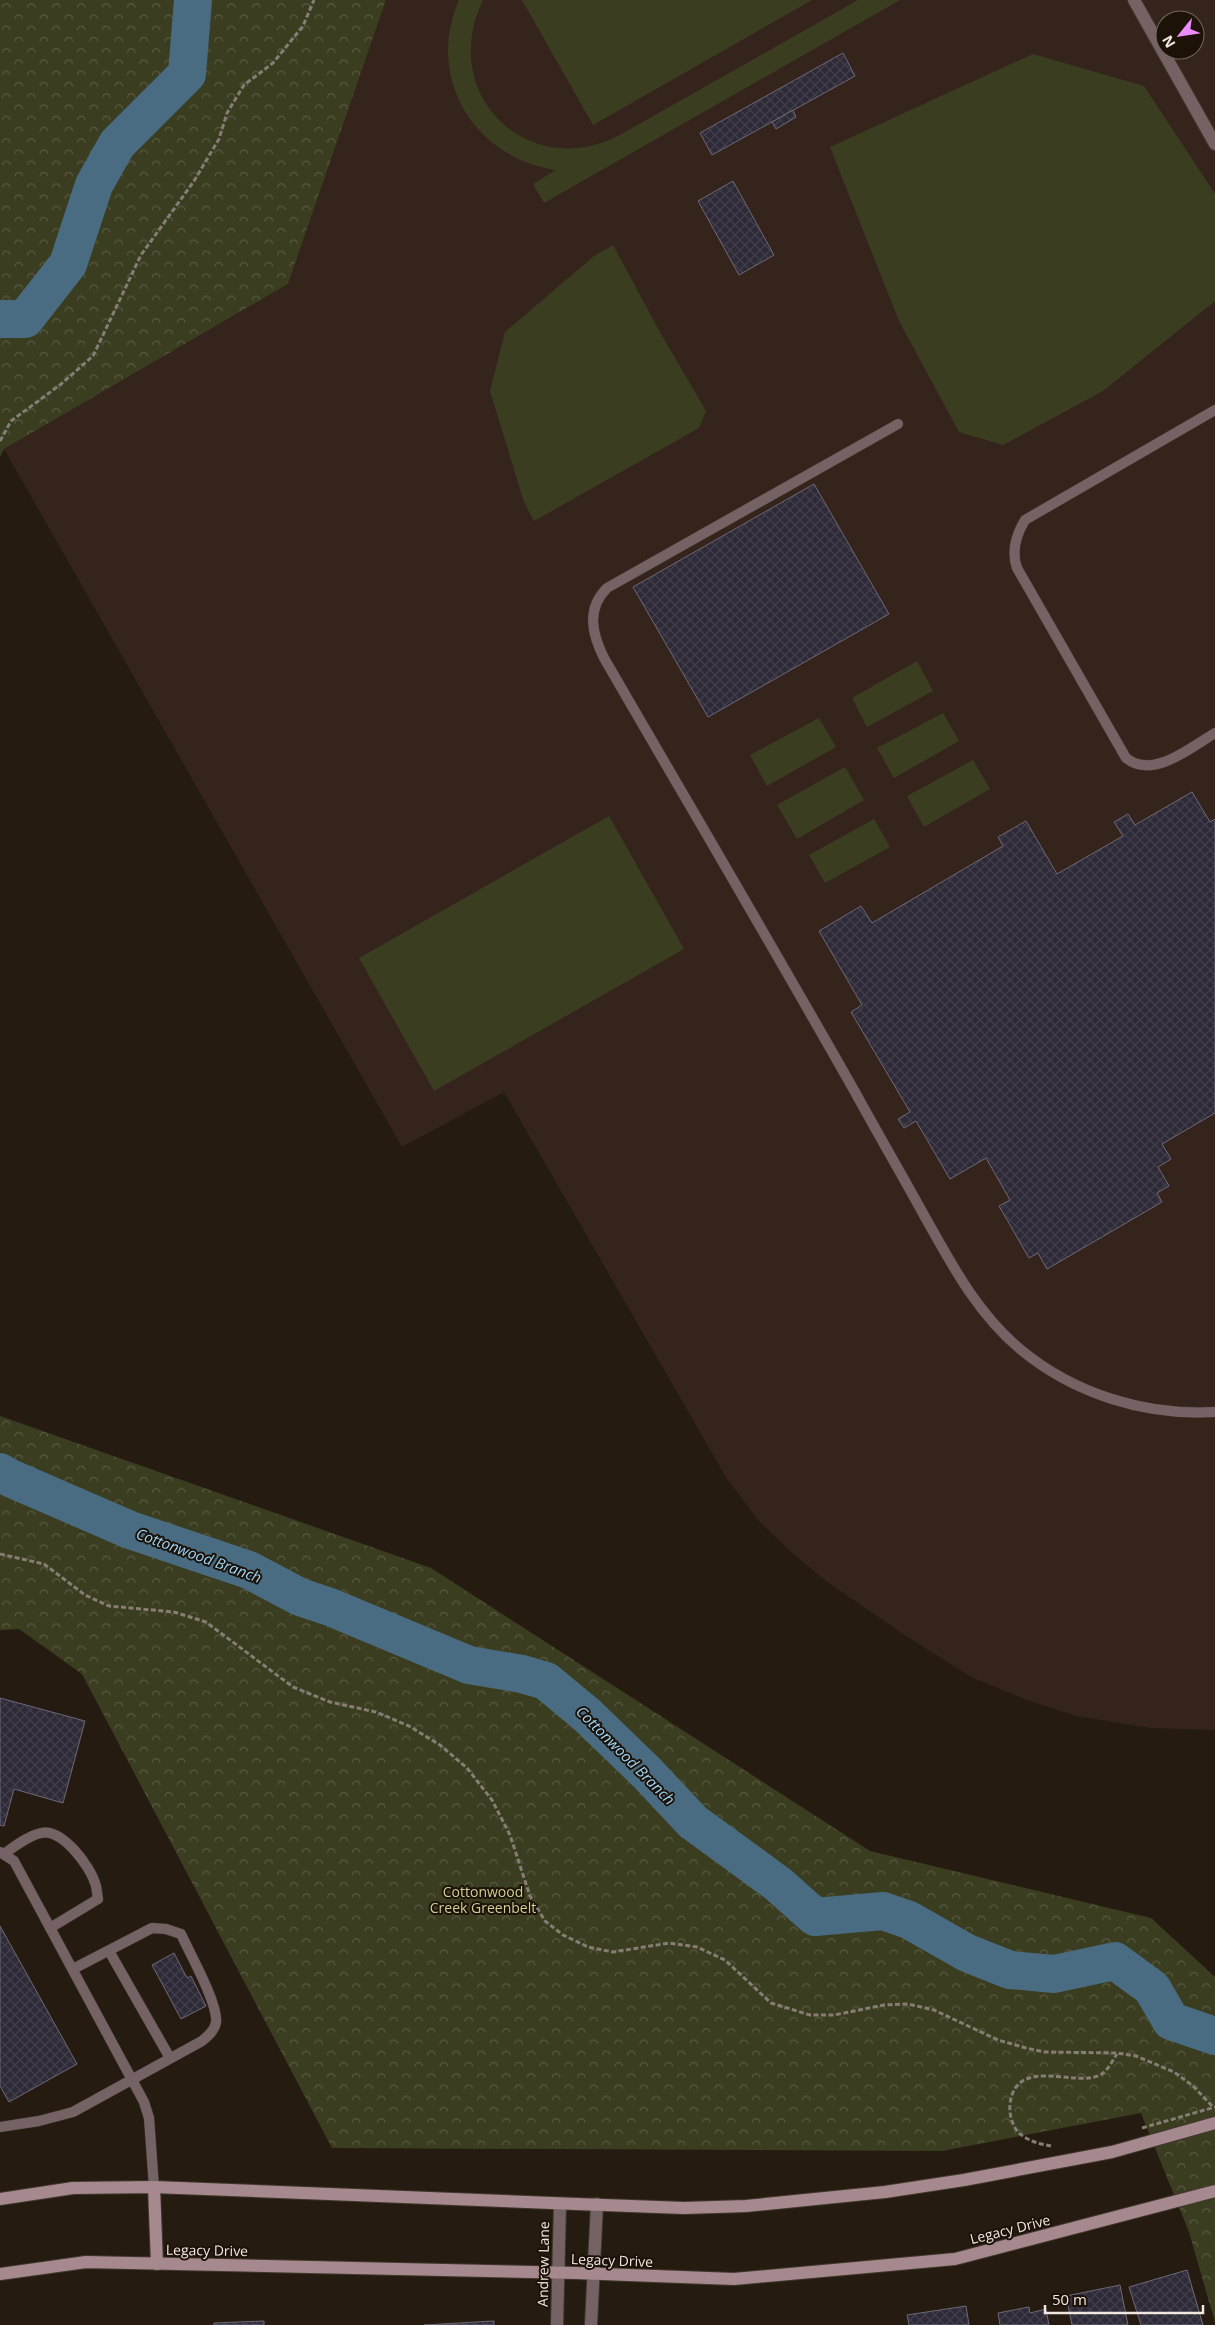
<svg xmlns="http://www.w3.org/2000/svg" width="1215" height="2325" viewBox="0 0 1215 2325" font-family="'Open Sans',sans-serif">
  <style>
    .education { fill: #35241c; fill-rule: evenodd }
    .forest { fill: url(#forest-crowns) }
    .pitch { fill: #3b3d21 }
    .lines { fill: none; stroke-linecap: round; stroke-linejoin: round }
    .river { stroke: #4a6c82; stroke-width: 38 }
    .building { fill: url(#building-cross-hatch); stroke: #6d6878 }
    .lane-casing { stroke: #42382e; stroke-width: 11 }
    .street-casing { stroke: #42382e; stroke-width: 14 }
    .secondary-casing { stroke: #42382e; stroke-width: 14 }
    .path { stroke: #877d74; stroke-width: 3; stroke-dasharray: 5 2.5; stroke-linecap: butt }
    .lane { stroke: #746265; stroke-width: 10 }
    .street { stroke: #746265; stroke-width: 12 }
    .secondary { stroke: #a6898e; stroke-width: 12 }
    .path-bridge { stroke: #877d74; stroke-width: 3; stroke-dasharray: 5 2.5; stroke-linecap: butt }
    .labels { text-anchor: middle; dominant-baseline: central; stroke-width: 4; stroke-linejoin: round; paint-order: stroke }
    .park-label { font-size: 14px; fill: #ccd193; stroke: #1d1208 }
    .street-label { font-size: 14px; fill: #efe7e0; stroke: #1d1208 }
    .water-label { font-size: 15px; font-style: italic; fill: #9ad7fd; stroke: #1d1208 }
  </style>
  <defs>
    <pattern id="forest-crowns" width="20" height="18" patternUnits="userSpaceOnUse" patternTransform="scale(1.25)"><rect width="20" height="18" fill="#3b3d21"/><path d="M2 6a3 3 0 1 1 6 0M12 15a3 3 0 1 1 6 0" fill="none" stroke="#585941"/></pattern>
    <pattern id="building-cross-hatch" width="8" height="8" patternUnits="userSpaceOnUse" patternTransform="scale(1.25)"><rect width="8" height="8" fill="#2e2a38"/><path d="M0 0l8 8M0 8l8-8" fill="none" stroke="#423f4b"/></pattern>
  </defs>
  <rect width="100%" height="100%" fill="#261b11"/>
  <path class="education" d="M386 0H1215V1730L1151 1728 1076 1716 1027 1700 971 1677 906 1636 826 1581 791 1552 759 1521 727 1479 504 1092 402 1147 4 449 288 284ZM1165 20H1195V50H1165Z"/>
  <g class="forest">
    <polygon points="0,0 386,0 288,284 4,449 0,457"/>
    <polygon points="0,1416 431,1568 870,1851 1151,1918 1215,1977 1215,2322 1189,2232 1141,2113 942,2151 332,2148 82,1674 19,1629 0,1630"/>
  </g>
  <g class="pitch">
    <path d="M459 0H483C438 92 525 182 618 136L858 0H900L544 203 533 184 556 170C474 158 425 78 459 0Z"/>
    <polygon points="522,0 812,0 593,125"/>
    <polygon points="1033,54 1144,86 1215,194 1215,301 1103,391 1003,445 959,432 899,321 830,147"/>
    <polygon points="613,245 661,334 706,411 699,428 534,521 524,502 490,391 505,332 594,256"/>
    <polygon points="917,661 933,691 867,727 852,698"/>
    <polygon points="943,713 959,741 894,778 877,748"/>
    <polygon points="819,718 836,747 767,786 750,755"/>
    <polygon points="973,760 990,789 924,827 907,796"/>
    <polygon points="845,767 864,800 797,839 777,805"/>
    <polygon points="609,816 684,949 434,1091 359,958"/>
    <polygon points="874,819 890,847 825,883 809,855"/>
  </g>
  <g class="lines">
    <g class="river">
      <polyline points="0,319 25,319 68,264 94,185 117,144 187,74 193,0"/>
      <polyline points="0,1472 10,1478 130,1530 249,1570 300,1597 330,1607 469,1665 522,1674 546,1681 587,1715 647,1773 693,1822 778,1884 815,1917 883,1911 909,1920 967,1953 1010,1970 1054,1974 1115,1961 1152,1988 1171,2021 1215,2036"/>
    </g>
  </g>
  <g class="building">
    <polygon points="843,53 855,76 712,155 700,133"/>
    <polygon points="793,110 796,117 776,129 772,122"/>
    <polygon points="733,181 774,255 739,275 698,201"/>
    <polygon points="814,484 889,614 708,717 633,587"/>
    <polygon points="1192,792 1210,822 1215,819 1215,1113 1162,1144 1171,1159 1158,1167 1169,1186 1157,1193 1162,1202 1047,1269 1038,1253 1029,1258 999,1206 1010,1200 986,1158 950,1179 916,1121 904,1128 898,1119 910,1112 851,1012 862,1005 819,931 861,906 872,923 1003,846 998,837 1026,821 1057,874 1123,836 1114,822 1128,814 1135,825"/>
    <polygon points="0,1698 85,1721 63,1803 14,1789 4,1826 0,1825"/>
    <polygon points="0,1926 77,2064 9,2102 0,2086"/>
    <polygon points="174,1953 187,1978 191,1976 206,2006 181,2019 152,1965"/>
    <polygon points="1187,2270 1203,2325 1141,2325 1129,2287"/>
    <polygon points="1120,2285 1128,2325 1072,2325 1066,2296"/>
    <polygon points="966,2306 969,2325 909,2325 907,2315"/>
    <polygon points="1029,2307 1030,2313 1046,2309 1049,2325 1000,2325 998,2313"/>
    <polygon points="264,2321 264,2325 214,2325 214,2323"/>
    <polygon points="494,2321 494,2325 424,2325"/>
  </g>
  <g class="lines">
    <defs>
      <g id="lane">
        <path d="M1215 410 1025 520C1016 535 1011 551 1017 568L1126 758C1153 780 1191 747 1215 733"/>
        <path d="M898 424 607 588C586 609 592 634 604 658 688 803 773 947 855 1092 878 1134 902 1175 925 1217 952 1265 977 1313 1020 1349 1074 1394 1145 1416 1215 1412"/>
        <polyline points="0,1852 14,1861 144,2102 149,2118 154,2187"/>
        <path d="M4 1854C15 1846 28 1836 41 1833 62 1828 90 1866 95 1883 97 1888 97 1894 98 1899L50 1928"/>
        <polyline points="109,1951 170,2058"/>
        <path d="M0 2127 39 2121 73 2112 202 2041C208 2036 214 2031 216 2023 219 2005 189 1952 181 1934L166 1929 152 1928 73 1969"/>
      </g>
      <g id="street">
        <polyline points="1134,0 1215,144"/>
        <polyline points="557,2325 560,2204"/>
        <polyline points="591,2325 597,2204"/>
      </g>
      <g id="secondary">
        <polyline points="154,2187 157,2264"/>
        <polyline points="0,2199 73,2188 154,2187 577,2204 684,2208 746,2206 885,2192 964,2180 1112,2152 1215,2123"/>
        <polyline points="0,2274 86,2262 576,2273 734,2279 955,2259 1215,2191"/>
      </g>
    </defs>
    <use href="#lane" class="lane-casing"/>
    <use href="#street" class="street-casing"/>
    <use href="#secondary" class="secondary-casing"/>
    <g class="path">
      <polyline points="0,441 11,421 60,385 93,356 141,255 194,181 219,139 227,113 244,85 273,63 303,26 314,0"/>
      <polyline points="0,1554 44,1564 85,1595 109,1606 174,1612 206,1622 293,1687 330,1702 376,1712 409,1726 440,1745 467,1768 492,1800 510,1835 530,1896 545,1921 563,1935 588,1947 613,1952 669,1943 697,1947 725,1960 771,2003 810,2015 834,2015 884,2005 908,2004 934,2010 998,2040 1026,2048 1045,2052 1117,2053 1136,2056 1174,2072 1193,2086 1213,2107"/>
      <path d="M1051 2146C1040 2144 1028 2141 1019 2133 1012 2126 1009 2114 1010 2104 1016 2055 1076 2088 1100 2075 1108 2071 1112 2061 1117 2054"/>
    </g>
    <use href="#lane" class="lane"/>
    <use href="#street" class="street"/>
    <use href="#secondary" class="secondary"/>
    <polyline class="path-bridge" points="1142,2128 1215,2107"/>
  </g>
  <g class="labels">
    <g class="park-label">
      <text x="483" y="1891">Cottonwood<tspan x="483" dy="16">Creek Greenbelt</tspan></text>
    </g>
    <g class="street-label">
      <text transform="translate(1010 2229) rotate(-14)">Legacy Drive</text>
      <text transform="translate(207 2250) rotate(1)">Legacy Drive</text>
      <text transform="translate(612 2260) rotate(2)">Legacy Drive</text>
      <text transform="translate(543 2264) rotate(-89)">Andrew Lane</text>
    </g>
    <g class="water-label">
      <text transform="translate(199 1555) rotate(20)">Cottonwood Branch</text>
      <text transform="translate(626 1755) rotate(45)">Cottonwood Branch</text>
    </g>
  </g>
  <g transform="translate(1180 35) rotate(240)"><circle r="24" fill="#1d1208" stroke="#71675e"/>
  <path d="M0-4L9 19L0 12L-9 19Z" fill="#eb8dfc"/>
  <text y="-8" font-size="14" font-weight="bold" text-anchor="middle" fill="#efe7e0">N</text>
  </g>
  <path d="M1045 2305v8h158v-8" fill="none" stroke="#efe7e0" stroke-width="2.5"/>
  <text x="1052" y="2305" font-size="15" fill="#efe7e0" stroke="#1d1208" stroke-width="4" paint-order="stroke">50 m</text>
</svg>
